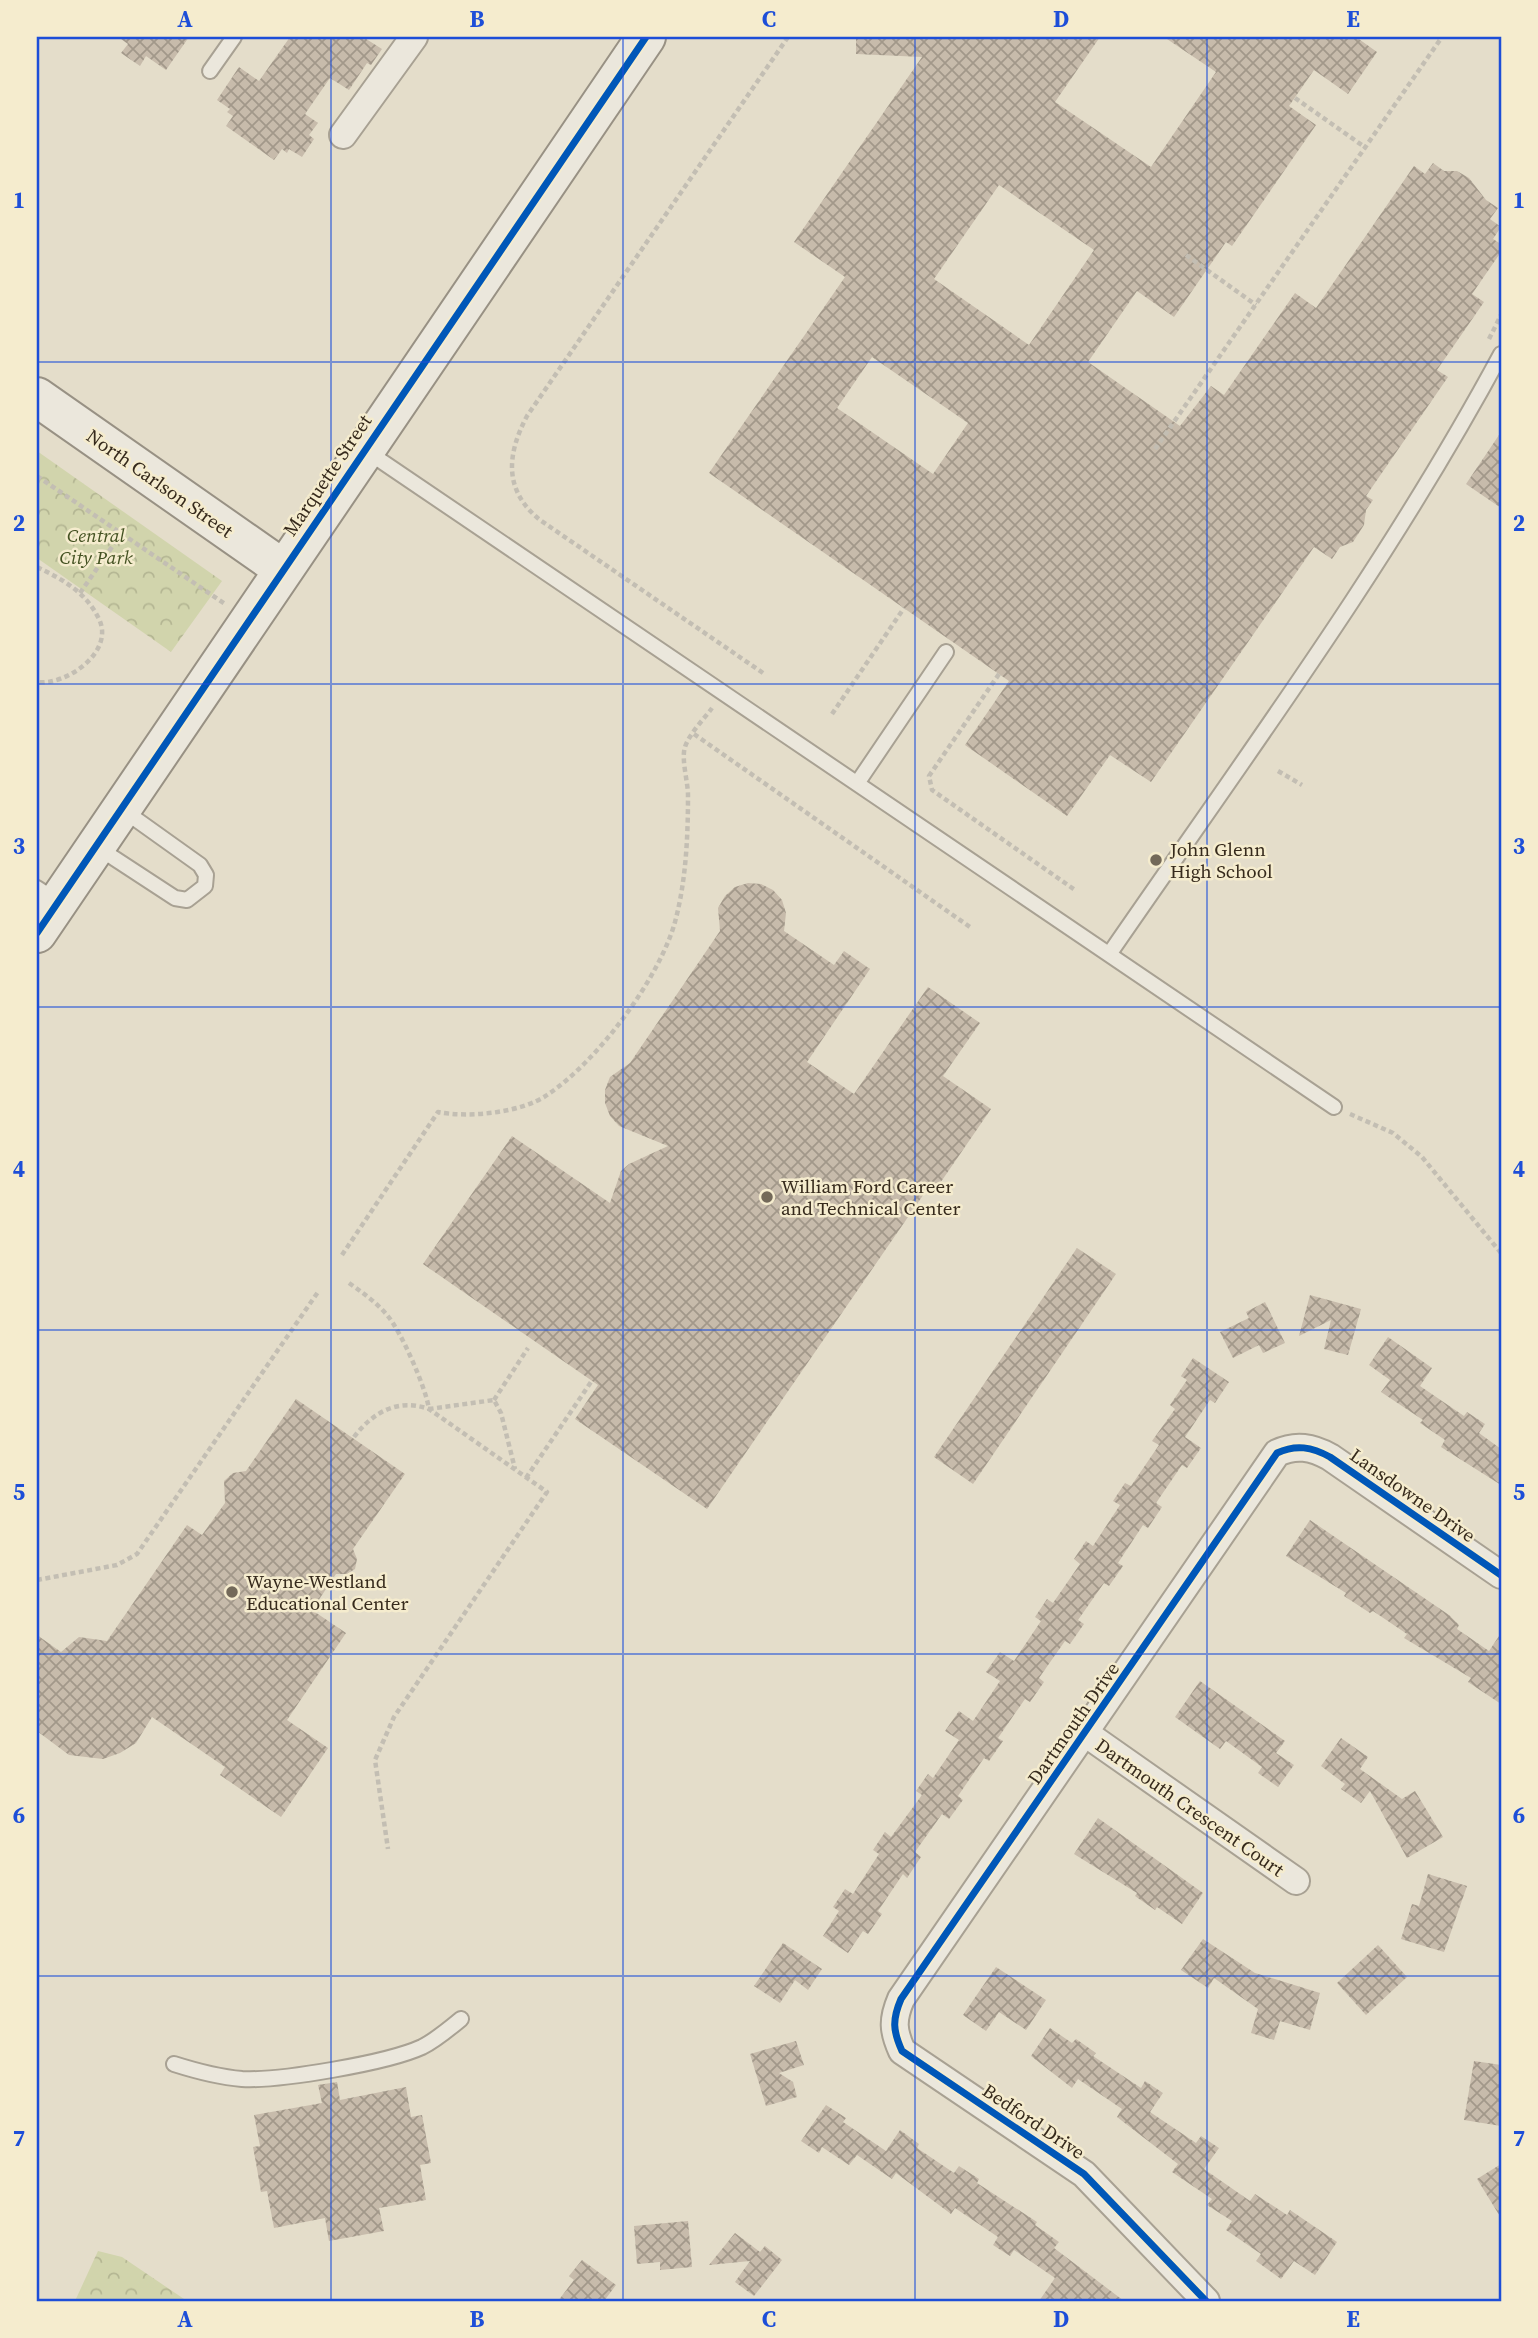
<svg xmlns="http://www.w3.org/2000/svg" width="1538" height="2338" viewBox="0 0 1538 2338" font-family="'Source Serif 4',serif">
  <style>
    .forest { fill: url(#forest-crowns) }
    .building { fill: url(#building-cross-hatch); fill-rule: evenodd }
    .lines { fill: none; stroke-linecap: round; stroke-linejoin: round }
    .lane-casing { stroke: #a8a193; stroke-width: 18 }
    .street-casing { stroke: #a8a193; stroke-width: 30 }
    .secondary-casing { stroke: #989184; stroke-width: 42 }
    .path { stroke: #c3beb3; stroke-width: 4.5; stroke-dasharray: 5 3.5; stroke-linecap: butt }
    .lane { stroke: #ebe7dc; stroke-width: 14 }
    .street { stroke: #ebe7dc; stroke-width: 26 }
    .secondary { stroke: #ebe7dc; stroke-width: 38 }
    .cycleway-casing { stroke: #f5ecce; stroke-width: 11 }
    .cycleway { stroke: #0057b8; stroke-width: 7 }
    .grid { fill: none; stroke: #1d4ed8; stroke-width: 2; stroke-opacity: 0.55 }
    .poi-dot { fill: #736959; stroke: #f5ecce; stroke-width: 2.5 }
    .labels { text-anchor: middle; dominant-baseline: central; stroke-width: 5; stroke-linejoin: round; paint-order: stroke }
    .street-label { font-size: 19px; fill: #362a1c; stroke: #f5ecce }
    .park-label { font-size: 19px; font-style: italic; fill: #445222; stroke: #f5ecce }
    .poi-label { font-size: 19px; fill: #362a1c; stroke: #f5ecce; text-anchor: start }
    .neatline { fill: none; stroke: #1d4ed8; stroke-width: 2.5 }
    .grid-label { font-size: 23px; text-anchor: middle; font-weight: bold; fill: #1d4ed8 }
  </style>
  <defs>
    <pattern id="forest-crowns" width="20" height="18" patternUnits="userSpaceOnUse" patternTransform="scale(1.75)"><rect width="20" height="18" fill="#d1d4ac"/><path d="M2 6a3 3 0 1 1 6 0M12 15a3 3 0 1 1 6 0" fill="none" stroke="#b4b693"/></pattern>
    <pattern id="building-cross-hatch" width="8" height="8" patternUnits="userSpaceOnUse" patternTransform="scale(1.75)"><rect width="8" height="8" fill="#c7bbab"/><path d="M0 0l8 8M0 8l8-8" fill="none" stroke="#a2988a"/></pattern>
  </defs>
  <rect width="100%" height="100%" fill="#e4ddca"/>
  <g class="forest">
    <polygon points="37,451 222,581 171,652 37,558"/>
    <polygon points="98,2251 122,2257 187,2301 75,2301"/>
  </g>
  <g class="building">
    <polygon points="118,37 189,37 166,70 146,56 140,66 121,53 128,44"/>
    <polygon points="290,37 363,37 382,49 371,65 367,63 349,90 330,78 305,114 318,123 309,135 314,139 302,157 289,149 287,153 282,149 274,160 226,126 233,116 227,112 230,109 217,100 239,67 259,81"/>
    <path d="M856 37H1100L1055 102 1151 167 1216 72 1164 37H1356L1377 52 1348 94 1314 70 1289 106 1316 125 1232 246 1226 242 1174 317 1137 291 1088 362 1180 426 1211 386 1224 395 1295 293 1316 308 1414 166 1425 174 1433 163 1444 171H1457L1469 178 1486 200 1498 208 1490 219 1501 227 1493 239 1501 244V252L1472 294 1484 302 1437 370 1448 377 1366 496 1373 500 1366 510 1364 525 1353 542 1340 547 1332 559 1314 547 1151 782 1110 755 1067 816 965 745 1009 681 709 473 845 277 794 242 922 57 856 54ZM999 185 1094 250 1029 345 934 279ZM872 357 968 423 933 474 837 408Z"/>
    <polygon points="1501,432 1501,508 1466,484"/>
    <polygon points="748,883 761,884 773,890 782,900 786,913 784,931 834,965 844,951 870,969 807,1062 854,1094 928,987 980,1023 943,1076 991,1109 934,1192 928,1188 707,1509 575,1419 598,1385 423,1264 512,1136 610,1203 621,1171 629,1164 668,1146 619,1126 610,1116 605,1103 605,1090 610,1077 630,1063 720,931 718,908 725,896 735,887"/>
    <polygon points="1077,1248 1116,1274 973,1484 934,1457"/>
    <polygon points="1310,1295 1361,1309 1348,1355 1324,1349 1331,1320 1299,1336"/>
    <polygon points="1265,1302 1285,1343 1263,1353 1259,1345 1233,1358 1220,1332 1249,1318 1246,1312"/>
    <polygon points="1388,1337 1432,1368 1420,1386 1464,1416 1467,1412 1485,1424 1479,1433 1501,1449 1501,1485 1441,1447 1445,1440 1420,1423 1423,1420 1381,1392 1390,1380 1369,1365"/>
    <polygon points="1193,1358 1229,1382 1215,1403 1210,1400 1185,1437 1201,1448 1187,1468 1182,1465 1156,1503 1162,1507 1148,1528 1143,1525 1118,1563 1123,1566 1109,1586 1104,1583 1078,1620 1084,1624 1070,1644 1065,1641 1039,1678 1044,1682 1030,1702 1025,1699 998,1738 1003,1741 989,1761 984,1758 958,1796 963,1800 949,1819 942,1814 915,1852 921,1857 907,1878 903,1874 878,1911 882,1914 868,1934 863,1931 848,1953 823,1936 839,1911 833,1907 845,1889 853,1894 879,1854 873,1850 885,1832 891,1837 922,1795 916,1791 928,1774 933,1778 959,1740 945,1731 959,1711 973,1721 1000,1681 986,1672 1000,1652 1014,1661 1041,1621 1035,1617 1047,1599 1053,1603 1080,1564 1074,1559 1086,1541 1093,1546 1120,1505 1113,1501 1125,1483 1131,1486 1159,1445 1152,1441 1175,1409 1170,1405 1187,1380 1181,1376"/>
    <polygon points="296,1399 405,1474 353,1549 357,1559 355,1569 347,1574 336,1574 312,1610 346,1633 287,1720 328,1748 281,1817 220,1775 225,1767 152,1717 136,1743 120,1753 103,1759 69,1755 37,1731 37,1635 61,1652 79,1637 107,1641 187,1525 202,1535 225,1503 224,1481 233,1473 246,1471"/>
    <polygon points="1310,1520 1449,1615 1459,1625 1457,1629 1489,1651 1501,1633 1501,1704 1468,1682 1471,1678 1404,1638 1407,1634 1373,1611 1370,1613 1344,1596 1346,1593 1286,1556"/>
    <polygon points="1200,1681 1285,1741 1276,1753 1294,1765 1278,1787 1258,1773 1262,1767 1226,1741 1220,1749 1175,1717"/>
    <polygon points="1341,1738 1368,1757 1360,1769 1402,1799 1415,1791 1443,1837 1407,1858 1370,1791 1361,1803 1341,1789 1345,1784 1321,1766"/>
    <polygon points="1098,1818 1203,1893 1182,1924 1157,1907 1155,1910 1135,1896 1137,1893 1074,1854"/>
    <polygon points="1428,1874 1467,1886 1444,1952 1401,1939 1412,1904 1419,1906"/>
    <polygon points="1203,1939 1255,1973 1320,1993 1310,2030 1280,2021 1274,2040 1251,2033 1258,2009 1214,1978 1208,1988 1181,1970"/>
    <polygon points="783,1943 822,1969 808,1990 795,1980 780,2003 754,1986"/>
    <polygon points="1378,1945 1407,1977 1366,2015 1337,1983"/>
    <polygon points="996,1967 1046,2000 1026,2030 999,2012 986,2031 963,2015"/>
    <polygon points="1050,2028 1072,2043 1076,2039 1096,2053 1093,2056 1141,2088 1145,2081 1163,2093 1150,2112 1196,2143 1201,2136 1219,2148 1204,2169 1250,2201 1255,2194 1287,2215 1290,2210 1337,2242 1315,2275 1294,2261 1281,2279 1256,2261 1261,2254 1226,2230 1232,2221 1207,2205 1212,2199 1172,2172 1178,2164 1117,2117 1122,2109 1078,2079 1072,2088 1031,2056"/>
    <polygon points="796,2041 804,2065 779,2073 793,2082 797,2097 766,2106 750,2054"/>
    <polygon points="1474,2061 1501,2065 1501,2126 1464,2120"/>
    <polygon points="337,2082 340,2100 406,2087 411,2117 422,2115 431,2163 420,2165 426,2200 379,2208 384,2231 329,2241 325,2218 274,2228 267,2191 261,2192 256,2163 253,2147 260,2146 254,2115 322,2103 318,2085"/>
    <polygon points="826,2105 846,2118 843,2122 886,2151 900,2130 919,2144 917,2148 954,2173 959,2166 979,2179 977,2183 1037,2222 1035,2225 1059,2242 1054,2248 1124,2301 1039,2301 1055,2278 1014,2250 1010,2256 993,2245 998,2237 955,2208 951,2214 896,2173 892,2179 857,2155 849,2165 822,2147 819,2153 801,2141"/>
    <polygon points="1501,2164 1501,2218 1477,2179"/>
    <polygon points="688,2221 692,2267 660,2270 660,2262 637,2264 634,2226"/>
    <polygon points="735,2233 760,2252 765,2246 782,2260 754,2296 735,2282 750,2261 709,2265"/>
    <polygon points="582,2260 616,2285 604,2301 558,2301 574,2280 569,2276"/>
  </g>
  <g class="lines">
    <defs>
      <g id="lane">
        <polyline points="210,71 234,37"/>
        <polyline points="365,450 1334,1107"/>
        <polyline points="858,782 946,652"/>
        <polyline points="97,847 175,898 187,900 205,886 206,875 200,865 123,810"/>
        <polyline points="37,888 57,901"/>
        <path d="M1110 953C1245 757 1388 564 1501 354"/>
        <path d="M174 2064C196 2071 218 2077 242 2079 280 2081 387 2063 422 2047 436 2040 449 2029 461 2019"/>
      </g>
      <g id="street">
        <polyline points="343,135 414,37"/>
        <polyline points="1085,1733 1296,1881"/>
        <path d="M1206 2301 1084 2174 902 2051C893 2031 892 2020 901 1999L1277 1453C1296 1444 1312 1447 1330 1457L1501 1575"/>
      </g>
      <g id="secondary">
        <polyline points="37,397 283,569"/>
        <polyline points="37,933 646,37"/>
      </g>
    </defs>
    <use href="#lane" class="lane-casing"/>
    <use href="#street" class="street-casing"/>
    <use href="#secondary" class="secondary-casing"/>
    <g class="path">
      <polyline points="1295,98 1366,148"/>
      <polyline points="1186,255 1256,305"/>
      <polyline points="1489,339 1501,315"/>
      <polyline points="1155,449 1442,37"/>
      <polyline points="37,476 225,604"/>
      <path d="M37 567C62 579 86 592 99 619 115 652 66 686 37 682"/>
      <polyline points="80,593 121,534"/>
      <path d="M763 673 540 520C503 490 507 454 527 416L788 37"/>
      <polyline points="999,674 929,776 932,790 1075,890"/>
      <polyline points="832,714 904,608"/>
      <polyline points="694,734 970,927"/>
      <polyline points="1278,771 1302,785"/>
      <polyline points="1350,1114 1393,1133 1422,1157 1501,1253"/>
      <path d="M342 1255 438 1112C468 1118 521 1113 547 1095 597 1062 659 979 675 922 686 881 688 837 688 795 688 782 681 759 685 747 689 734 704 719 712 708"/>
      <path d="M349 1283C363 1293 376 1302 387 1315 401 1331 426 1388 429 1409L494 1400 501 1413 515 1469"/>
      <polyline points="494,1400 528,1348"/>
      <path d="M354 1437C373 1412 398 1398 429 1409L547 1492 394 1717 375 1760 388 1849"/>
      <polyline points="526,1478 591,1382"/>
      <polyline points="37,1580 117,1565 137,1554 318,1292"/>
    </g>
    <use href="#lane" class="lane"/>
    <use href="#street" class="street"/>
    <use href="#secondary" class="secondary"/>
    <defs>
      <g id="cycleway">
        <polyline points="37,933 646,37"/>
        <path d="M1206 2301 1084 2174 902 2051C893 2031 892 2020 901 1999L1277 1453C1296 1444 1312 1447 1330 1457L1501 1575"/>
      </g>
    </defs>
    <use href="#cycleway" class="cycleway-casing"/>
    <use href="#cycleway" class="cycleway"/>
  </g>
  <path class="grid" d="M331 37V2301M623 37V2301M915 37V2301M1207 37V2301M37 362H1501M37 684H1501M37 1007H1501M37 1330H1501M37 1654H1501M37 1976H1501"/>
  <g class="poi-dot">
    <circle cx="1156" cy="860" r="7"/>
    <circle cx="767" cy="1197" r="7"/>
    <circle cx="232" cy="1592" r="7"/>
  </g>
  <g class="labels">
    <g class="street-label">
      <text transform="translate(327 475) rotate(-56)">Marquette Street</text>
      <text transform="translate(160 483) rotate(35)">North Carlson Street</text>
      <text transform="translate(1413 1495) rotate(35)">Lansdowne Drive</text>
      <text transform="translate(1073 1723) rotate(-55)">Dartmouth Drive</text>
      <text transform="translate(1190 1807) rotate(35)">Dartmouth Crescent Court</text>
      <text transform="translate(1034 2121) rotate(34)">Bedford Drive</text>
    </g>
    <g class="park-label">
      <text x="96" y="535">Central<tspan x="96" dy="22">City Park</tspan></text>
    </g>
    <g class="poi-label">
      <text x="1170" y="849">John Glenn<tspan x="1170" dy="22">High School</tspan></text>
      <text x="781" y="1186">William Ford Career<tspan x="781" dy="22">and Technical Center</tspan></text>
      <text x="246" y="1581">Wayne-Westland<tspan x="246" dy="22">Educational Center</tspan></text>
    </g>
  </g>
  <rect width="1538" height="2338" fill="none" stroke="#f5ecce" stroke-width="77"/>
  <rect x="38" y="38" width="1462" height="2262" class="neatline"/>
  <g class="grid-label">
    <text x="185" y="27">A</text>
    <text x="477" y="27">B</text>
    <text x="769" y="27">C</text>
    <text x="1061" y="27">D</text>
    <text x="1353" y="27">E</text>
    <text x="19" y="208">1</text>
    <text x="1519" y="208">1</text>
    <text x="19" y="531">2</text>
    <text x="1519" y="531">2</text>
    <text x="19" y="854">3</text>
    <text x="1519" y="854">3</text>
    <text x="19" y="1177">4</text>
    <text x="1519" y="1177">4</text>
    <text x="19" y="1500">5</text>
    <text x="1519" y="1500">5</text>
    <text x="19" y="1823">6</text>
    <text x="1519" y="1823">6</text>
    <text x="19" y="2146">7</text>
    <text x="1519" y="2146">7</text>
    <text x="185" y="2327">A</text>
    <text x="477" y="2327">B</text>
    <text x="769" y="2327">C</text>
    <text x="1061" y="2327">D</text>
    <text x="1353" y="2327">E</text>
  </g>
</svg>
